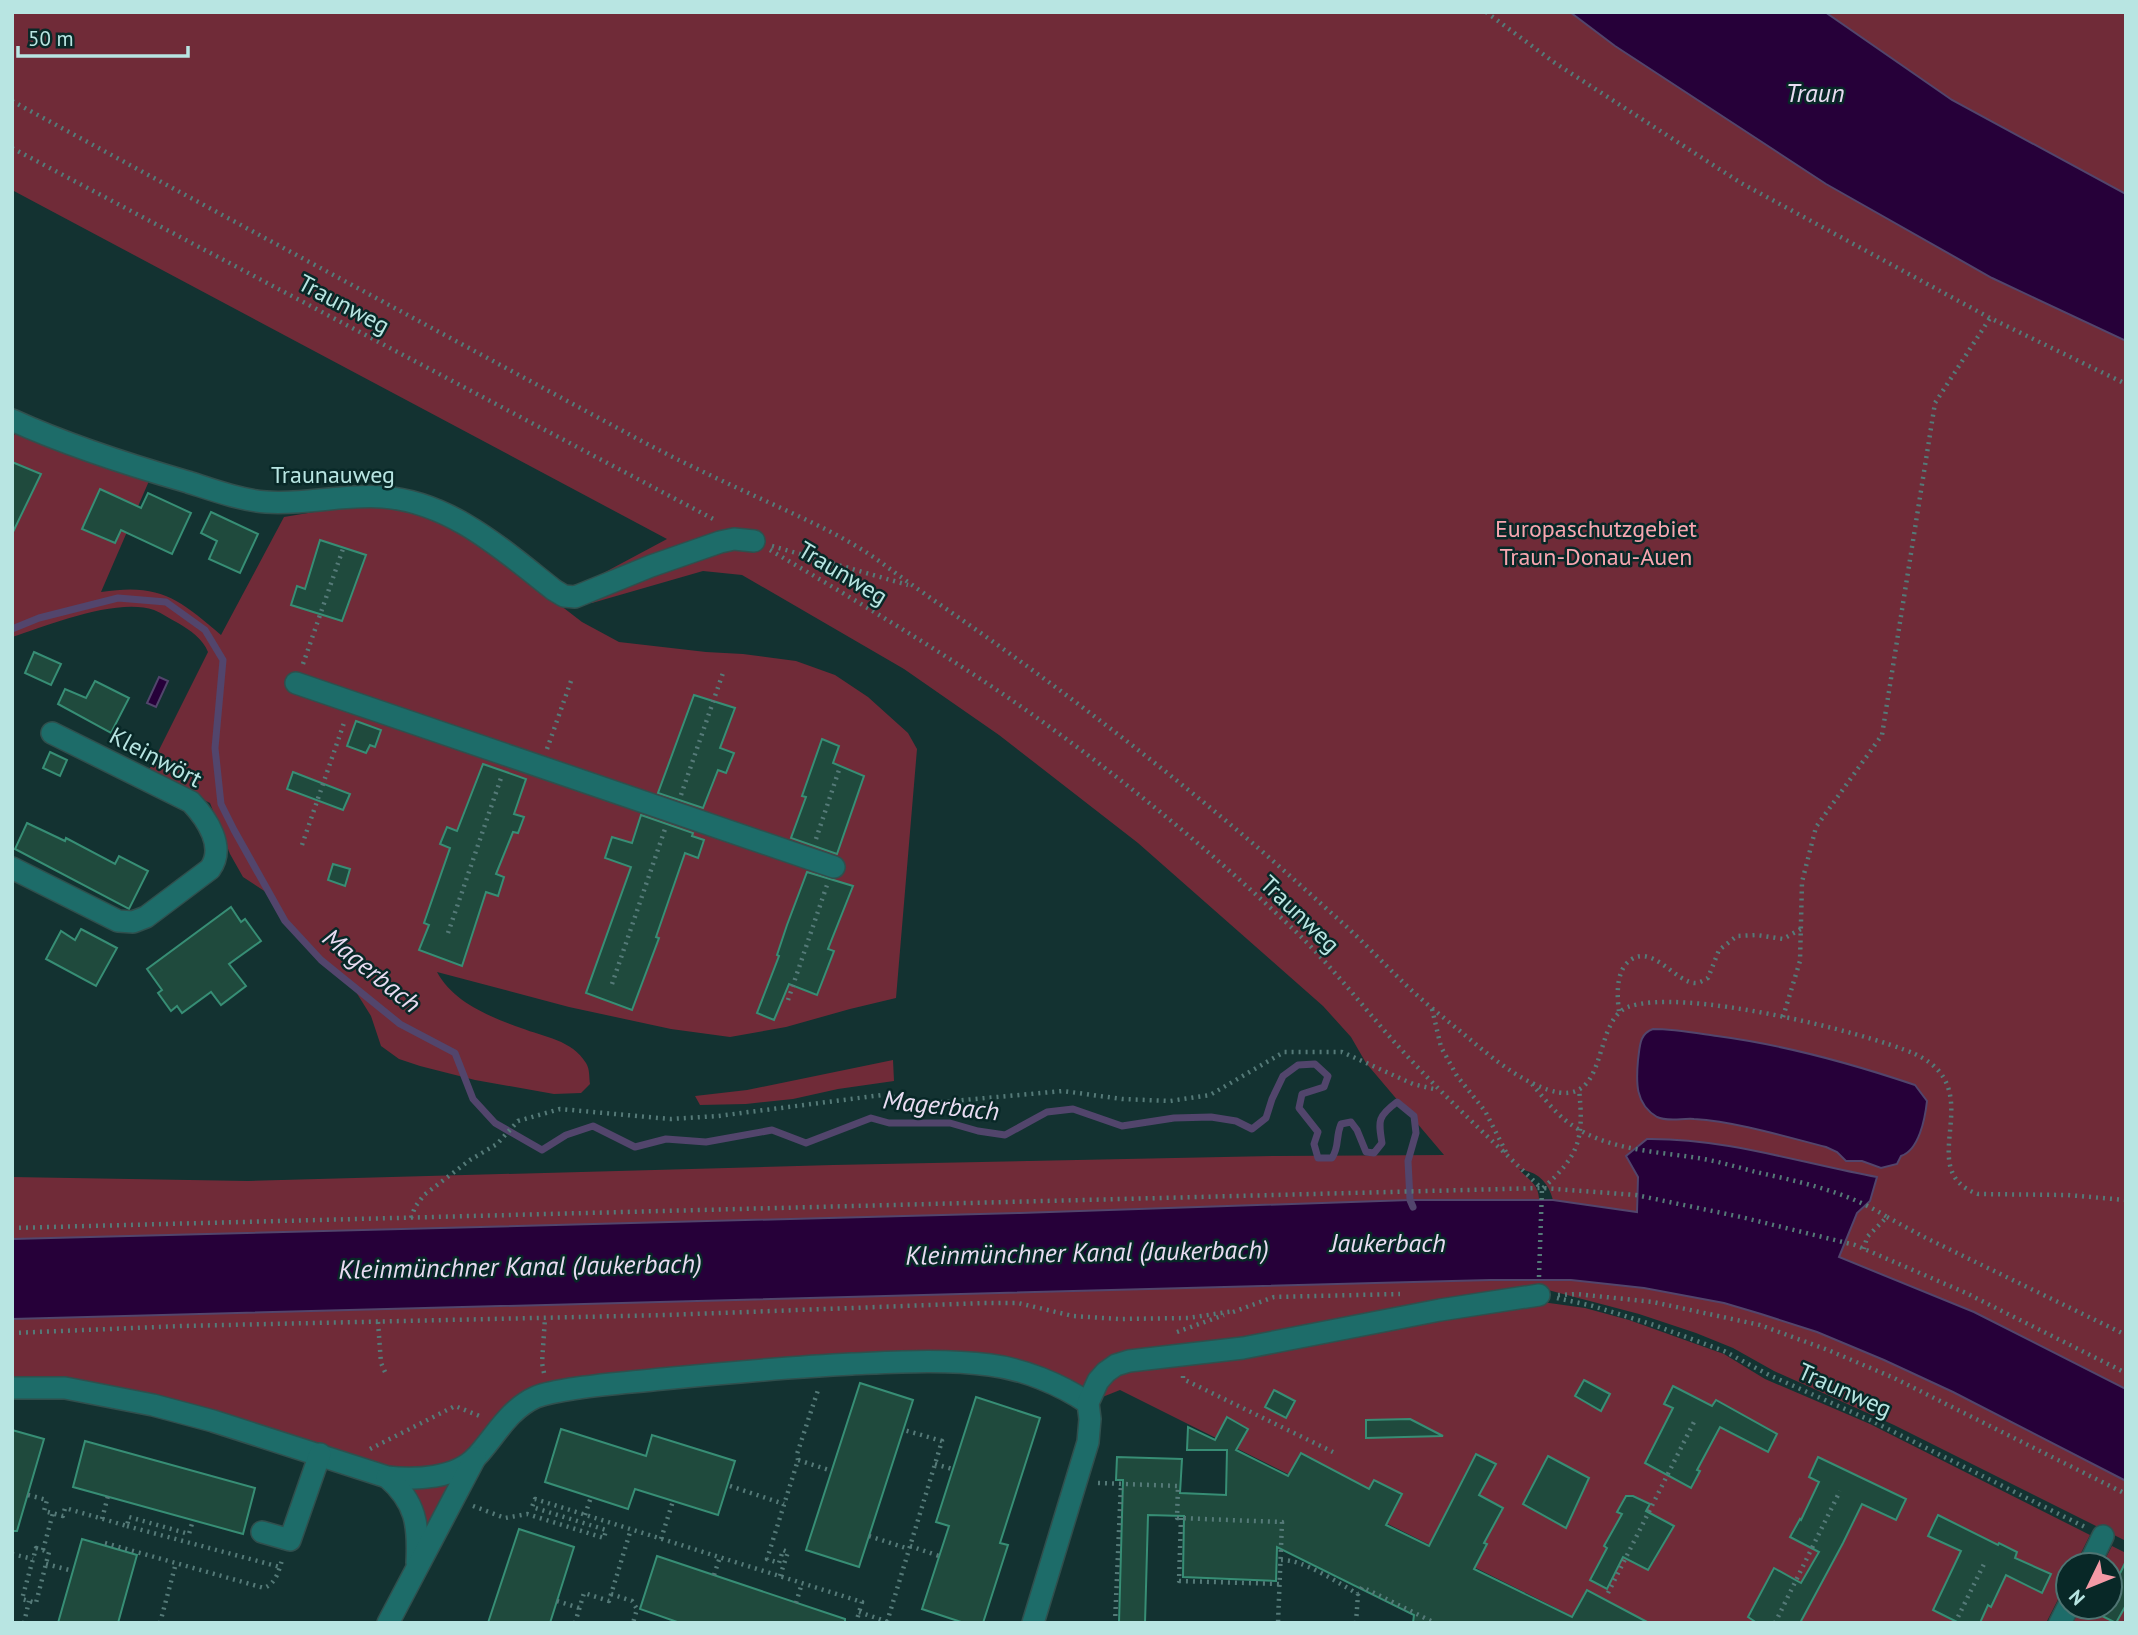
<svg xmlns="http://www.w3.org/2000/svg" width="2138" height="1635" viewBox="0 0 2138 1635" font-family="'PT Sans',sans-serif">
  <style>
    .green { fill: #702b38 }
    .water { fill: #260039; stroke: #52456c; stroke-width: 2 }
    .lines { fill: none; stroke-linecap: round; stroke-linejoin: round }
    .stream { stroke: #52456c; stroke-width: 7 }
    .building { fill: #1f4a3d; stroke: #378e75; stroke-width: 2 }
    .minor-casing { stroke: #304f4d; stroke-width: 24 }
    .path { stroke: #557a78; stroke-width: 4.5; stroke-dasharray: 2 5; stroke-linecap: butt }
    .minor { stroke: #1d6c69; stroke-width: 21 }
    .labels { text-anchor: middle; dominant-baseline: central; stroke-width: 5; stroke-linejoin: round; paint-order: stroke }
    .street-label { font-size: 24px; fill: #b8e5e2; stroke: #082827 }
    .park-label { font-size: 24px; fill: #f8a6b0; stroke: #082827 }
    .water-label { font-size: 26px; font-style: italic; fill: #e9dcf2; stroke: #082827 }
  </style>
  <rect width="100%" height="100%" fill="#133231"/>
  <g class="green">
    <path d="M12 12H2126V1389L1974 1312 1838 1257 1852 1222 1638 1212 1553 1200C1548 1181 1537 1172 1519 1169 1526 1178 1539 1184 1539 1199L1410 1200 1020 1213 12 1239V1177L248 1181 833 1165 1276 1156 1444 1155 1366 1063 1351 1037 1323 1006 1138 843 999 735 904 669 742 575 703 571 592 603 581 585 667 539 12 190Z"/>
    <path d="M16 431 149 481 101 592C159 583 178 598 221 635L284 517 350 506 382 505 437 519 478 542 582 622 619 642 706 652 743 654 796 661 835 675 868 697 908 733 917 749 896 998 850 1009 786 1027 730 1037 671 1029 569 1007 437 972C453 1002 490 1017 521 1028 544 1037 572 1040 586 1063 590 1069 589 1078 590 1084L581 1093 554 1094 475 1080 420 1066 399 1059 381 1046 371 1016 356 992 327 965 286 921 275 898 243 877 230 854 210 803 148 772 208 652C203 639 190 630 178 623 170 619 162 613 154 610 118 597 48 625 12 637V440Z"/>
    <polygon points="893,1060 894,1081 838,1089 793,1099 746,1104 700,1105 695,1096 747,1090"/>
    <polygon points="1490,1280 1571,1280 1644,1288 1724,1303 1761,1314 1817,1332 1884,1360 1953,1392 2126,1481 2126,1541 1894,1425 1774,1371 1733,1348 1696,1333 1639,1314 1548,1290 1134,1356 1086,1393 1002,1361 544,1389 464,1460 418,1473 12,1383 12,1319"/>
    <polygon points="1542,1302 1585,1308 1629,1320 1724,1354 1765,1379 1870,1424 2090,1535 2075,1565 2068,1565 2068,1580 2046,1623 1586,1623 1120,1390 1095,1400 1115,1370"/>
    <polygon points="459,1477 426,1539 406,1484"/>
    <polygon points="2112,1546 2126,1553 2126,1623 2073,1623 2081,1607 2110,1607 2110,1565 2102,1565"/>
  </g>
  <g class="water">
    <polygon points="1570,12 1825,12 1952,100 2126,194 2126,341 1992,278 1826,184 1615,46"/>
    <polygon points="159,677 168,681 156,707 147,703"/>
    <path d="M1653 1029C1675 1029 1696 1033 1717 1036 1785 1045 1850 1063 1915 1085L1927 1101C1925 1119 1919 1150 1901 1156L1897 1164 1881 1168 1862 1161H1846L1837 1152 1826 1147C1783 1136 1738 1122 1694 1119 1683 1118 1667 1122 1657 1117 1635 1104 1636 1082 1638 1060 1640 1046 1639 1034 1653 1029Z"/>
    <path d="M1647 1139C1725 1138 1801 1163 1877 1177L1870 1201 1857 1213 1839 1257 1974 1312 2126 1389V1481L1953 1392 1884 1360 1817 1332 1761 1314 1724 1303 1644 1288 1571 1280H1490L12 1319V1239L1020 1213 1410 1200H1553L1637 1212 1638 1177 1626 1156Z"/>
  </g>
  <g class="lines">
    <path class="stream" d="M12 629 39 618 118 598 166 602 205 630 223 660 215 748 221 804 234 830 285 921 321 960 400 1024 455 1053 473 1099 495 1123 542 1150 566 1135 593 1126 635 1147 666 1139 706 1142 772 1130 806 1143 871 1118 889 1123H950L978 1131 1005 1135 1047 1112 1073 1109 1122 1126 1174 1118 1211 1117 1236 1121 1252 1129 1266 1118 1272 1099 1283 1076 1298 1065 1315 1064 1328 1076 1324 1087 1302 1094 1299 1108 1318 1132 1314 1144 1318 1158H1332C1340 1145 1335 1139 1341 1124L1351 1122 1357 1130 1366 1152 1374 1153 1382 1143C1378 1120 1378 1116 1397 1102L1414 1116 1416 1133 1408 1161 1410 1200 1413 1207"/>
  </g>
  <g class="building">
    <polygon points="12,462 41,474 12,534"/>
    <polygon points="100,489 141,508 148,493 191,513 172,554 121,530 115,543 82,529"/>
    <polygon points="211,512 258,534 240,573 209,559 217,541 201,533"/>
    <polygon points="320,540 366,555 342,621 291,605 297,586 305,589"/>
    <polygon points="34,652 61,664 51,685 25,673"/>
    <polygon points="95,681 129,698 111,733 58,704 65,689 86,698"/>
    <polygon points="694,695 735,708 720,748 734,753 726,773 718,770 703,808 658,793"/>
    <polygon points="356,721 381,730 375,747 370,745 366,753 347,746"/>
    <polygon points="822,739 839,746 833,763 864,776 837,854 791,838 806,797 802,796"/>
    <polygon points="50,752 67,760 60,776 43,768"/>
    <polygon points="483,764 526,779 514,814 524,817 518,833 513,832 496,874 504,877 498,896 486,892 462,966 419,950 429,925 424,923 450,848 440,844 447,827 457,831"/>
    <polygon points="293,772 350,794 343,810 287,789"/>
    <polygon points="641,815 693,833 692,836 704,840 698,858 685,853 656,937 659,938 632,1010 586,993 631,867 605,858 612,837 632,843"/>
    <polygon points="27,823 65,841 66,838 115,864 119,856 148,871 129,909 15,849"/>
    <polygon points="333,864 350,869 345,886 328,880"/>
    <polygon points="807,872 853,886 828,949 834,951 817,995 789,984 774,1020 757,1013 779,956 777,955 787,925"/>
    <polygon points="231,907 241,922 245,919 261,941 229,964 246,986 221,1005 211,992 182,1013 177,1006 171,1011 158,993 162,990 147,969"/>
    <polygon points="81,929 117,948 96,986 46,959 61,931 75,940"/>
    <polygon points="1584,1380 1610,1394 1601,1411 1575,1396"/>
    <polygon points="860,1383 913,1400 859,1567 806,1550"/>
    <polygon points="1673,1386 1712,1406 1716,1400 1777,1434 1768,1452 1720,1427 1697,1470 1700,1471 1691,1488 1645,1463 1673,1408 1664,1404"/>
    <polygon points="1274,1390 1295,1401 1286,1418 1265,1407"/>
    <polygon points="976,1397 1040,1418 1000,1543 1008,1545 983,1623 964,1623 922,1609 949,1526 936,1522"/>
    <polygon points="1227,1417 1248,1429 1236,1450 1288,1476 1301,1453 1369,1489 1374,1480 1402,1494 1386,1525 1429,1546 1476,1454 1496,1464 1479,1495 1503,1508 1484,1543 1487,1544 1474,1569 1572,1617 1587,1590 1649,1623 1413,1623 1414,1615 1277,1547 1276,1581 1183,1577 1184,1516 1148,1515 1145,1623 1119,1623 1123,1480 1116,1480 1117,1457 1182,1459 1180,1493 1226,1495 1227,1450 1187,1450 1188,1427 1215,1440"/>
    <polygon points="1410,1419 1443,1436 1366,1438 1366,1420"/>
    <polygon points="561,1429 646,1456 652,1435 735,1461 718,1515 635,1489 628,1509 545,1482"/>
    <polygon points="12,1430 44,1439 17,1531 12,1531"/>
    <polygon points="85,1441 255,1488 243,1534 73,1487"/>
    <polygon points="1548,1456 1589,1478 1566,1528 1523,1504"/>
    <polygon points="1818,1457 1906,1499 1896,1520 1862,1504 1843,1543 1800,1623 1757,1623 1748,1617 1774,1568 1801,1583 1819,1552 1790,1537 1800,1519 1801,1520 1819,1482 1809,1477"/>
    <polygon points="1626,1496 1633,1496 1650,1504 1646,1511 1674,1526 1648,1570 1623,1557 1607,1589 1590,1580 1607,1548 1604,1546 1622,1514 1617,1512"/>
    <polygon points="1938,1515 1998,1545 1999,1543 2017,1552 2015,1558 2051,1574 2042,1593 2006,1575 1991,1607 1988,1605 1980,1623 1959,1623 1933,1610 1961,1551 1928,1536"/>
    <polygon points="519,1529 574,1547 550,1623 488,1623"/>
    <polygon points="82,1539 137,1555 118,1623 58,1623"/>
    <polygon points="657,1556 845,1619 845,1623 680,1623 640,1609"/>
    <polygon points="2126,1561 2126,1605 2116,1623 2100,1615 2104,1607 2110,1607 2110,1594"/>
  </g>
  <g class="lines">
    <defs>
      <g id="minor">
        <path d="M12 420C69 446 129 465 188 482 213 490 240 500 266 502 305 505 344 494 383 497 451 502 503 550 554 590L564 596 575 597 651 566 720 542 734 539 754 541"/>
        <polyline points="296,683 834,867"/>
        <path d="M12 868 118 921 133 922 146 917 210 869C226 847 207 819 191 802L52 733"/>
        <path d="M12 1388H65L153 1405 213 1421 387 1477C415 1480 456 1479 477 1456 496 1435 509 1409 536 1397 549 1392 564 1390 578 1388 606 1384 634 1382 662 1379 725 1373 789 1367 852 1364 898 1362 944 1359 990 1365 1023 1369 1060 1384 1088 1403"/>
        <path d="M387 1477C416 1502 419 1525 417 1563"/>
        <polyline points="262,1532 290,1540 320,1454"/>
        <polyline points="2089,1565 2103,1536"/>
        <polyline points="388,1623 475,1458"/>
        <polyline points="1033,1623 1088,1442 1090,1419 1088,1403 1098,1381 1106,1372 1116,1365 1129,1361 1243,1348 1440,1310 1539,1295"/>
        <polyline points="2060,1623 2068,1607"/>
      </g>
    </defs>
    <use href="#minor" class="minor-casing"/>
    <g class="path">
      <polyline points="1486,12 1555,63 1741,183 1990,318 2126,384"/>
      <path d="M12 101C220 214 428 326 636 438 679 461 724 482 768 502 809 521 850 539 886 566 925 595 966 622 1006 651 1091 712 1176 778 1256 846 1281 868 1305 889 1329 911 1357 935 1382 962 1408 987 1423 1001 1439 1014 1455 1027 1480 1047 1504 1070 1534 1084 1614 1123 1588 1023 1628 1007 1681 987 1862 1031 1915 1054 1993 1090 1910 1170 1978 1194L2067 1195 2126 1200"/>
      <polyline points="12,148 717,521"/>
      <polyline points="772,546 908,585"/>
      <path d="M770 550C845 594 919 638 991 686 1098 758 1199 840 1292 928 1331 965 1363 1007 1398 1046 1443 1096 1493 1141 1541 1188"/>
      <polyline points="303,664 344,546"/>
      <polyline points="547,749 571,681"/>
      <polyline points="681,795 724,670"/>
      <polyline points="816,839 839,770"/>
      <polyline points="302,845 345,720"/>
      <polyline points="448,933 502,775"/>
      <polyline points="612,984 665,829"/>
      <polyline points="788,1000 827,885"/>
      <polyline points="1432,1009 1441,1047 1457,1076 1485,1111 1506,1152"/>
      <path d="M1619 1011C1617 997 1616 974 1627 963 1651 939 1676 985 1697 983 1701 982 1704 980 1708 978L1719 950 1737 936 1757 935 1783 939 1801 929"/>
      <polyline points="1783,1017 1800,961 1802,882 1816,827 1882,735 1935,403 1990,318"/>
      <path d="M1532 1084C1542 1096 1553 1110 1565 1120 1602 1150 1653 1151 1698 1158 1717 1161 1737 1167 1756 1172 1801 1182 1848 1192 1887 1217L1867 1237 1864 1249"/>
      <path d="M1543 1188C1580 1155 1584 1138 1579 1089"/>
      <polyline points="1887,1217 1924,1237 2126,1335"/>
      <polyline points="411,1218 415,1207 424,1195 470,1160 497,1144 518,1121 560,1109 670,1119 718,1116 882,1095 931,1103 1063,1091 1122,1099 1170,1101 1210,1095 1284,1052 1342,1052 1413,1084 1438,1090"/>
      <polyline points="12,1228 1542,1188 1636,1195 1741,1217 1855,1245 1966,1293 2126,1373"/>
      <polyline points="1539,1277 1542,1188"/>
      <polyline points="1558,1295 1577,1294 1653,1302 1760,1325 1828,1350 1894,1378 2126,1494"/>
      <polyline points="1557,1298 1593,1306 1654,1325 1724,1351 1769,1375 1872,1421 2087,1528"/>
      <polyline points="1233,1312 1274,1297 1400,1294"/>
      <polyline points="378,1322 381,1363 385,1372"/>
      <polyline points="1177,1332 1224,1315"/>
      <polyline points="12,1333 182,1326 667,1315 983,1303 1018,1303 1073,1316 1119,1319 1188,1318 1234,1311"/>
      <polyline points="544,1373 542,1363 545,1318"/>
      <polyline points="1183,1376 1183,1379 1333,1452"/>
      <polyline points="370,1449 455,1406 482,1417"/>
      <polyline points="798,1460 797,1454 819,1387"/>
      <polyline points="935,1464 952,1469"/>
      <polyline points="1098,1483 1178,1486 1177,1518 1282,1522 1278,1623"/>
      <polyline points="730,1486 784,1504"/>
      <polyline points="28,1495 47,1500 44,1511 63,1516 65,1508 127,1526 129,1517 189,1534 193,1520"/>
      <polyline points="473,1506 505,1518 527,1514 604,1538 606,1530 532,1507 535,1499 862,1602 856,1623"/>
      <polyline points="585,1515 591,1497"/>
      <polyline points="1181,1518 1179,1581 1280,1584"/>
      <polyline points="102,1519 108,1496"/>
      <polyline points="127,1526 280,1567"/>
      <polyline points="869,1536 909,1549"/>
      <polyline points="661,1539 673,1501"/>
      <path d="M105 1543 264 1588C277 1583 279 1569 283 1557"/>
      <polyline points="910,1546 939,1556"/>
      <polygon points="36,1548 49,1552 36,1603 22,1599"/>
      <polyline points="43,1550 53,1513"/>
      <polyline points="12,1554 33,1559"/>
      <path d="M1281 1560C1303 1559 1338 1583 1358 1594L1362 1587 1435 1623"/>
      <polyline points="46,1564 73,1571"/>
      <polyline points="714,1575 720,1557"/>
      <polyline points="780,1576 788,1552 783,1550 779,1563 767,1559 798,1460 832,1471"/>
      <polyline points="1608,1593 1695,1420"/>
      <polyline points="611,1594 632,1601 637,1609 633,1623"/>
      <polyline points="557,1601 579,1608"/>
      <polyline points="796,1603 802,1583"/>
      <polyline points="859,1612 891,1623"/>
      <polyline points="887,1622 942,1441 904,1430"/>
      <polyline points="24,1623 29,1601"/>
      <polyline points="160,1623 176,1563"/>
      <polyline points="575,1623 584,1593 609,1601 631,1529"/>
      <polyline points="1115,1623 1121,1484"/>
      <polyline points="1356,1623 1358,1594"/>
      <polyline points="1775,1623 1840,1491"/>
      <polyline points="1955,1623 1984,1564"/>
    </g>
    <use href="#minor" class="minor"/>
  </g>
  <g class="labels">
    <g class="street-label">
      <text transform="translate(344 304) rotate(28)">Traunweg</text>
      <text x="333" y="474">Traunauweg</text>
      <text transform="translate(843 573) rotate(31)">Traunweg</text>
      <text transform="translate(156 757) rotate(28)">Kleinwört</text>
      <text transform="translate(1300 914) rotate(44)">Traunweg</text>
      <text transform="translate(1845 1390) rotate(24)">Traunweg</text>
    </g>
    <g class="park-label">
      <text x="1596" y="528">Europaschutzgebiet<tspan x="1596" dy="28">Traun-Donau-Auen</tspan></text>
    </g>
    <g class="water-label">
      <text x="1815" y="92">Traun</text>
      <text transform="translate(372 970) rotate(39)">Magerbach</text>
      <text transform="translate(941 1105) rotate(6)">Magerbach</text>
      <text x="1388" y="1242">Jaukerbach</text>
      <text transform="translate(1087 1252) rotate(-1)">Kleinmünchner Kanal (Jaukerbach)</text>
      <text transform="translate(520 1266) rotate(-1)">Kleinmünchner Kanal (Jaukerbach)</text>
    </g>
  </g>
  <rect width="2138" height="1635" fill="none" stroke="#b8e5e2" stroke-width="28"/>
  <g transform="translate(2089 1586) rotate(227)"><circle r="33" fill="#082827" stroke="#4e7472" stroke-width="2"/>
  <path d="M0-5L12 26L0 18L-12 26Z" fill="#f49aa6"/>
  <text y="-10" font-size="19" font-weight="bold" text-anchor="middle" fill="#b8e5e2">N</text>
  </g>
  <path d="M18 46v10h170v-10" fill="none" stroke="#b8e5e2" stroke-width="3.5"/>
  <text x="28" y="46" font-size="21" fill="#b8e5e2" stroke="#082827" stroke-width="5" paint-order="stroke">50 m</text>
</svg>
